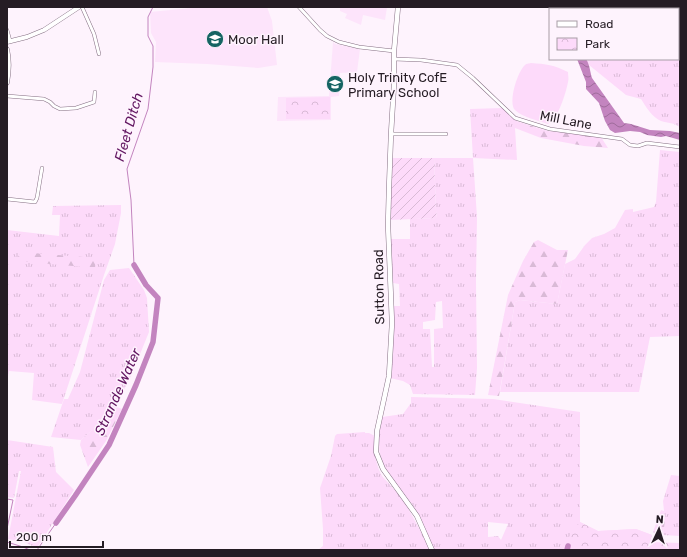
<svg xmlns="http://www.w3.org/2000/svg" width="687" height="557" viewBox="0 0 687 557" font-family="Rubik,sans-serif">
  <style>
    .built { fill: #fde4fb }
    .grass { fill: url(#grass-tufts); fill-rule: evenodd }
    .forest { fill: url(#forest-firs) }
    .park { fill: url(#park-crowns) }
    .garden { fill: url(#garden-furrows) }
    .pitch { fill: #fddafa }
    .water { fill: url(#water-waves) }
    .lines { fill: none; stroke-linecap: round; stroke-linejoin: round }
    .stream { stroke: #c384bf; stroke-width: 1 }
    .river { stroke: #c384bf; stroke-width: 5.5 }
    .street-casing { stroke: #856f83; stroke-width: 4 }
    .secondary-casing { stroke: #856f83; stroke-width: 5 }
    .primary-casing { stroke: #856f83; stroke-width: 5.5 }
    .street { stroke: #fff; stroke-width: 3 }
    .secondary { stroke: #fff; stroke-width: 4 }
    .primary { stroke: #fff; stroke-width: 4.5 }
    .labels { text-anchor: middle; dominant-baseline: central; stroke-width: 3; stroke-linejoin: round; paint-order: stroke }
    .poi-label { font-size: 13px; fill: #251c24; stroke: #fef3fd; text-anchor: start }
    .street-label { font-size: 13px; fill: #251c24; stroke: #fef3fd }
    .water-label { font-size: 14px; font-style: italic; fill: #621661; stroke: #fef3fd }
  </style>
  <defs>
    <pattern id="grass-tufts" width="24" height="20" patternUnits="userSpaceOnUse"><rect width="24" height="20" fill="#fddafa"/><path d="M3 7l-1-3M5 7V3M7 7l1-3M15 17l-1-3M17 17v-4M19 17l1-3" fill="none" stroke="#d9bad6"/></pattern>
    <pattern id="forest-firs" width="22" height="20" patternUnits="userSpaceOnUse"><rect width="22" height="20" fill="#fddafa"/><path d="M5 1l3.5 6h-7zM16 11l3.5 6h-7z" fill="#d9bad6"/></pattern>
    <pattern id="park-crowns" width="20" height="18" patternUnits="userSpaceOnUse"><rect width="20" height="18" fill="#fddafa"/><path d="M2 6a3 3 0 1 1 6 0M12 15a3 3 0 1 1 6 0" fill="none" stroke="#d9bad6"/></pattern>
    <pattern id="garden-furrows" width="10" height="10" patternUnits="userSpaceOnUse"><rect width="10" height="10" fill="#fddafa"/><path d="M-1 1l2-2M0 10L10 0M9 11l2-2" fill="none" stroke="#d9bad6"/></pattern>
    <pattern id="water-waves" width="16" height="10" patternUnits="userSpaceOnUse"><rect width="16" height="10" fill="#c384bf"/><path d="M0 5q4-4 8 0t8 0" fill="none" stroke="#9e6b9b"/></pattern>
  </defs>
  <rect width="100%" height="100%" fill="#fef3fd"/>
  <g class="built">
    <polygon points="202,7 267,7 272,21 277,65 258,68 207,64 155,62 156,42 151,33 150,12"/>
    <polygon points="340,7 387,7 385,20 363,15 361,25 345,18 347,14 340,11"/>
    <polygon points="333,42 335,44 360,49 357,72 340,73 339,96 331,97 331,120 277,121 278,97 329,96"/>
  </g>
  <g class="grass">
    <path d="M638 7H650L652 8 658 9 659 7H680V127C674 123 668 123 661 121 652 117 646 107 641 99L626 95 589 65 586 59H678V9H634Z"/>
    <path d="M502 108 515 120V128L517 160 473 158 477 217 476 282 477 368 475 395 413 394 410 385 403 381 390 378 394 306H400L399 284 393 283 391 239H410V219L437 218 436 211 434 158H473L470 109ZM442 301 443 328 434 329V367H432L430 329H423V322L435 320 436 302Z"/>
    <polygon points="660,150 680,152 680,336 650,337 639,392 500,392 515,302 520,300 557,304 565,264 575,259 585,245 592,238 604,234 615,228 625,210 633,209 633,212 654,207 656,202"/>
    <polygon points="121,205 121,213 115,244 104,275 62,404 32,400 34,373 9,371 7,382 7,230 59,236 60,215 52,215 53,206"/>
    <polygon points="129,268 144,290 147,298 149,332 132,374 115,407 117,407 106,431 92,430 81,440 51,437 64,399 68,399 80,372 104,280 110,270"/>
    <path d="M411 397 493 399 580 412V522L598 531 636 529 652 535 647 550H318L323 546V529L320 488 331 456 335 436 337 434 365 432V433H369L375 436C374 450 375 463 382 476L403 499 420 530 426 532C422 522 418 513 412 504 398 485 380 470 379 445 378 436 381 426 382 417L403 414 411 403ZM488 522 508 524 501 540 498 536 488 537Z"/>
    <polygon points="7,440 53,447 56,472 74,490 37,548 24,542 8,539 21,471 19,471 14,498 7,497"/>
    <polygon points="671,475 680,476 680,536 663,535 665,521 663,501"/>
  </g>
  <g class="forest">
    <polygon points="515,120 519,122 548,131 601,137 608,148 584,146 541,138 515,128"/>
    <polygon points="538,240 557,250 568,250 557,304 520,300 515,302 499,396 488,395 508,295 523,261 534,242"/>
    <polygon points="20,252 96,258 95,268 17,261"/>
    <polygon points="117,407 122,409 106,441 88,467 80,445 81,440 92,430 106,431"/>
    <polygon points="661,510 664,511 665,521 663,535 656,534 653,532"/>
  </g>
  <g class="park">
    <polygon points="330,97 330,119 286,119 286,98"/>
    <polygon points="580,522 598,531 636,529 652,535 650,542 680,543 680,550 565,550 569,537"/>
  </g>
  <polygon class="garden" points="391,158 434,158 436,211 437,218 390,220"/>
  <path class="pitch" d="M531 63C546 64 554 65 568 72 568 76 569 79 568 82 566 93 558 119 548 124 539 121 522 117 515 110 508 103 517 72 525 65 527 63 528 64 531 63Z"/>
  <path class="water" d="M577 59H586C590 65 590 72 592 78L624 123 631 124 650 130 670 131 680 133V140L666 136 661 137 647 135 640 132 630 131 615 133 610 130 605 121 599 103 586 89V82Z"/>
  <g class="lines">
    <g class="stream">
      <polyline points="569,8 572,7"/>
      <polyline points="134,265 131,200 127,169 148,109 153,67 153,46 148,36 148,17 153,7"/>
      <polyline points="7,499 13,500 7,529"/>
      <polyline points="7,542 23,547 30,550"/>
      <polyline points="37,550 56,523"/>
    </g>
    <g class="river">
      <polyline points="56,523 75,496 109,445 136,385 153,342 158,298 146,285 134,265"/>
      <polyline points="567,550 568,546"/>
    </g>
    <defs>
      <g id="street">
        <polyline points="82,7 94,34 99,54"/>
        <polyline points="299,7 320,30 327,36 339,42 359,47 394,51"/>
        <polyline points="7,30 10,41"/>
        <polyline points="394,59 421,60 457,65 473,78 515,118 550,129 622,139 630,145 638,146 647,143 680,147"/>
        <polyline points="7,96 44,99 50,102 54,106 60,109 76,108 94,102 95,92"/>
        <polyline points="391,134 446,134"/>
        <polyline points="7,199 35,202 37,198 42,168"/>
      </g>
      <g id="secondary">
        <polyline points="7,42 27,37 44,30 79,7"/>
        <path d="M7 49C10 61 9 72 7 83"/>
      </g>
      <polyline id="primary" points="398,7 394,51 394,84 391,134 389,188 388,225 392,323 389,376 377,431 376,452 383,469 417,516 432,550"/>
    </defs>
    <use href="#street" class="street-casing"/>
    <use href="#secondary" class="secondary-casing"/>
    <use href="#primary" class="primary-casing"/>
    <use href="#street" class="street"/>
    <use href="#secondary" class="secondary"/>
    <use href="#primary" class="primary"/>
  </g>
  <defs>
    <symbol id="university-disc" viewBox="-11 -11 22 22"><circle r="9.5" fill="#156463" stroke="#fef3fd"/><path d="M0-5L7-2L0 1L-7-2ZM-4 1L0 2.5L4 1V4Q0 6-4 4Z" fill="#fff"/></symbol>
    <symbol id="school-disc" viewBox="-11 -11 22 22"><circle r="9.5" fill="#156463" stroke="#fef3fd"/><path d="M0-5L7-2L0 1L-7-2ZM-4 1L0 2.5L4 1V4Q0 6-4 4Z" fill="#fff"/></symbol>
  </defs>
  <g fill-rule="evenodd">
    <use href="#university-disc" x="205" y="29" width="20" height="20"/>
    <use href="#school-disc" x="325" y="74" width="20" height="20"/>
  </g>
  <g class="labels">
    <g class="poi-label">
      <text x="228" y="39">Moor Hall</text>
      <text x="348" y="77">Holy Trinity CofE<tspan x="348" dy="15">Primary School</tspan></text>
    </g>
    <g class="street-label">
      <text transform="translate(566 120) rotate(11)">Mill Lane</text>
      <text transform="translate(379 287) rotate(-91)">Sutton Road</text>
    </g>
    <g class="water-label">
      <text transform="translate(129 127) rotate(-74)">Fleet Ditch</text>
      <text transform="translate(118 392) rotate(-66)">Strande Water</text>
    </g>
  </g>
  <rect width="687" height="557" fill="none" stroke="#251c24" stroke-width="16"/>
  <rect x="549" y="8" width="130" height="52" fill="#fef3fd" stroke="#a79da6"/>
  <rect x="557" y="21" width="20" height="6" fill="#ffffff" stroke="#a79da6"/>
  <text x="585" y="28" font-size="12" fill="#251c24">Road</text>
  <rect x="557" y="38" width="20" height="12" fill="url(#park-crowns)" stroke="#a79da6"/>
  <text x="585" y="48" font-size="12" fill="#251c24">Park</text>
  <g transform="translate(659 529) rotate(4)" stroke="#fef3fd" stroke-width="3" paint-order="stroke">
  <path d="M0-3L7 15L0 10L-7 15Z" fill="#251c24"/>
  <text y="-6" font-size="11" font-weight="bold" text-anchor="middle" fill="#251c24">N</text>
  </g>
  <path d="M10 541v6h93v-6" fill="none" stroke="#251c24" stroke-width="2"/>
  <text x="16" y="541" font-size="12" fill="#251c24" stroke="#fef3fd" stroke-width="3" paint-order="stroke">200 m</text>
</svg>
